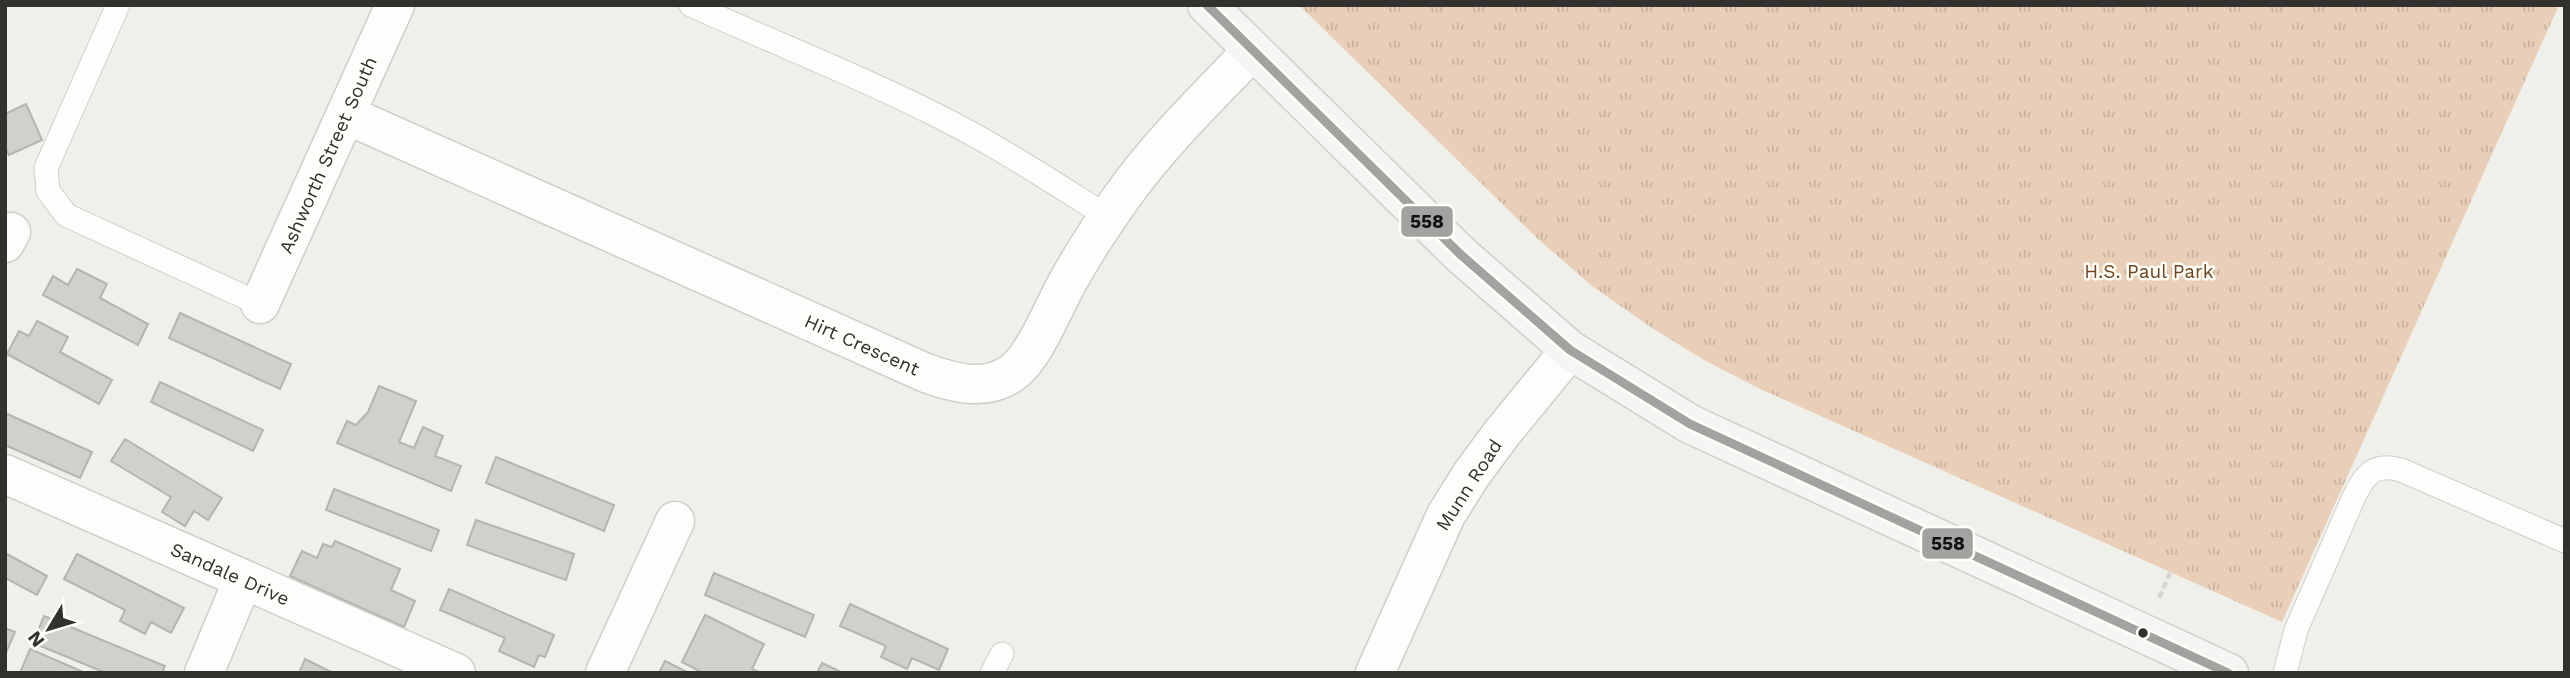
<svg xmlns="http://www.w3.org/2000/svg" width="2570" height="678" viewBox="0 0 2570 678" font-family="'Work Sans',sans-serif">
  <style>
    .grass { fill: url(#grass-tufts) }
    .building { fill: #d1d0cd; stroke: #b4b4b0; stroke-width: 2 }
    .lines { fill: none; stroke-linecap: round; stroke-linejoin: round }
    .lane-casing { stroke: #cececb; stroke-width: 25 }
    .street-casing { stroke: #cececb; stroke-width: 41 }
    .secondary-casing { stroke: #cececb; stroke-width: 41 }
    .path { stroke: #d6d6d6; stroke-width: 4.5; stroke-dasharray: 7 3.5; stroke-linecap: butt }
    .lane { stroke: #fdfdfc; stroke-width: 23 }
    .street { stroke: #fdfdfc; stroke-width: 38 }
    .secondary { stroke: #f3f6f2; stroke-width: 38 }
    .bus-1-casing { stroke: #fefff8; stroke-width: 14 }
    .bus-1 { stroke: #a2a2a1; stroke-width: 9 }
    .bus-dot { fill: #31312e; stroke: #fefff8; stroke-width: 2.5 }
    .labels { text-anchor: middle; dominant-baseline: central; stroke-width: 5; stroke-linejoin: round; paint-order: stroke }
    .street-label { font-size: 19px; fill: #31312e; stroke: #fefff8 }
    .park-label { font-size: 19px; fill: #71451f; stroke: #fefff8 }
    .line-badge { stroke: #fefff8; stroke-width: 2.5 }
    .pale-badge-label { font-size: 19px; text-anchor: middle; font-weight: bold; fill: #111 }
  </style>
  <defs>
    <pattern id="grass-tufts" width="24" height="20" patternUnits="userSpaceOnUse" patternTransform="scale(1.75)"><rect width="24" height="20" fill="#eacfb8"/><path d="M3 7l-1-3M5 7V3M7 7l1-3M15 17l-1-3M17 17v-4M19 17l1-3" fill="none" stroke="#c9b29e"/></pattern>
  </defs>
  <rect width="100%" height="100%" fill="#f0f0eb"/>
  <polygon class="grass" points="1299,5 2559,5 2282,622 1758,388 1704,360 1652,328 1592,286 1537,238"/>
  <g class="building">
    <polygon points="26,104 42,140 9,155 5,148 5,114"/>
    <polygon points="77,269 107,284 100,298 148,324 138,345 43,295 53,276 68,285"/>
    <polygon points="180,313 291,364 280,389 169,338"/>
    <polygon points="37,321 68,337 60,352 112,380 99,404 7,354 19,331 29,336"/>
    <polygon points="160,382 263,430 253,451 151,402"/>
    <polygon points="379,386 416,401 399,442 414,448 423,427 443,436 435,456 461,466 451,491 337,443 347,421 356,425 368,412"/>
    <polygon points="5,413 92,452 80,478 5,445"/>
    <polygon points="125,439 222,498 208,520 194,511 185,526 162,512 171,497 111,461"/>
    <polygon points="496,457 614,505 604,531 486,483"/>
    <polygon points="334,489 439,530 431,551 326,510"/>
    <polygon points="476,520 574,554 566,580 467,545"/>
    <polygon points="335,541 400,569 391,590 415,601 404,627 290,576 302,551 317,558 323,544 332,547"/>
    <polygon points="5,553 47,576 37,595 5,578"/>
    <polygon points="77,554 184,608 171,633 151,622 145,634 120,621 125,610 64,579"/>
    <polygon points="714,573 814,615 805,637 705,595"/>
    <polygon points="449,589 554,635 545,657 539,655 534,667 499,651 505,638 440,610"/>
    <polygon points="850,604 948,649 939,670 912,658 907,669 881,657 886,646 840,626"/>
    <polygon points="705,615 764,644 752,669 761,673 703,673 682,662"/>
    <polygon points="44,616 165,666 162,673 106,673 33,643"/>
    <polygon points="5,628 15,632 5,655"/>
    <polygon points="30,649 81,671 80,673 20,673"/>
    <polygon points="305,659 333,673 299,673"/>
    <polygon points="665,661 689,673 659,673"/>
    <polygon points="822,663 843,673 817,673"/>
  </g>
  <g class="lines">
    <defs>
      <g id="lane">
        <polyline points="118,5 46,168 48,191 66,215 260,304"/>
        <path d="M691 5C772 42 855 74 934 114 995 144 1051 181 1108 217"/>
        <polyline points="992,673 1002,654"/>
        <path d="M2285 673 2296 630 2353 499C2364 475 2374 462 2401 470L2565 541"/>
      </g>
      <g id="street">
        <path d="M347 115 926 373C954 383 985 392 1012 373 1034 358 1053 308 1067 283 1083 254 1102 225 1121 198 1159 144 1207 98 1252 51"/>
        <polyline points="5,243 11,232"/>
        <polyline points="260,304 395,5"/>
        <polyline points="5,474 456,673"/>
        <polyline points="204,673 243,580"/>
        <polyline points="605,673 675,521"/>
        <polyline points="1375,673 1446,515 1471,475 1502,433 1570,350"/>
      </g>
      <polyline id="secondary" points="1207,5 1460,254 1570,350 1690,424 2229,673"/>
    </defs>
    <use href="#lane" class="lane-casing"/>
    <use href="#street" class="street-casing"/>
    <use href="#secondary" class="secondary-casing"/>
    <polyline class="path" points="2159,598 2170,573"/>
    <use href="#lane" class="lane"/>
    <use href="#street" class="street"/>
    <use href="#secondary" class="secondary"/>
    <defs>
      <polyline id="bus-1" points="1207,5 1460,254 1570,350 1690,424 2228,673"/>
    </defs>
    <use href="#bus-1" class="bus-1-casing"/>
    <use href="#bus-1" class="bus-1"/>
  </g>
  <circle class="bus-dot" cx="2143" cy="633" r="6"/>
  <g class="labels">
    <g class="street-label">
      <text transform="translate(328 155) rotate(-66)">Ashworth Street South</text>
      <text transform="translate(862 345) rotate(24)">Hirt Crescent</text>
      <text transform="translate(1469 485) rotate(-57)">Munn Road</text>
      <text transform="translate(230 574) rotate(24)">Sandale Drive</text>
    </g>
    <g class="park-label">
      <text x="2149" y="271">H.S. Paul Park</text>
    </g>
  </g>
  <g class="line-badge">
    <rect x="1400" y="205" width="54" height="33" rx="7" fill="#a2a2a1"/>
    <rect x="1921" y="527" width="53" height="33" rx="7" fill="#a2a2a1"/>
  </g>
  <g class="pale-badge-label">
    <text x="1427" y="228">558</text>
    <text x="1948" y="550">558</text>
  </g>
  <rect width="2570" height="678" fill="none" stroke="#31312e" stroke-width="14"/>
  <g transform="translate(49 629) rotate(232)" stroke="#fefff8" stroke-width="5" paint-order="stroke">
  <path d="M0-5L12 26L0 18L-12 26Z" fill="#31312e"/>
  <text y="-10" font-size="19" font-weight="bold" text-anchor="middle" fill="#31312e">N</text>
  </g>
</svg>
